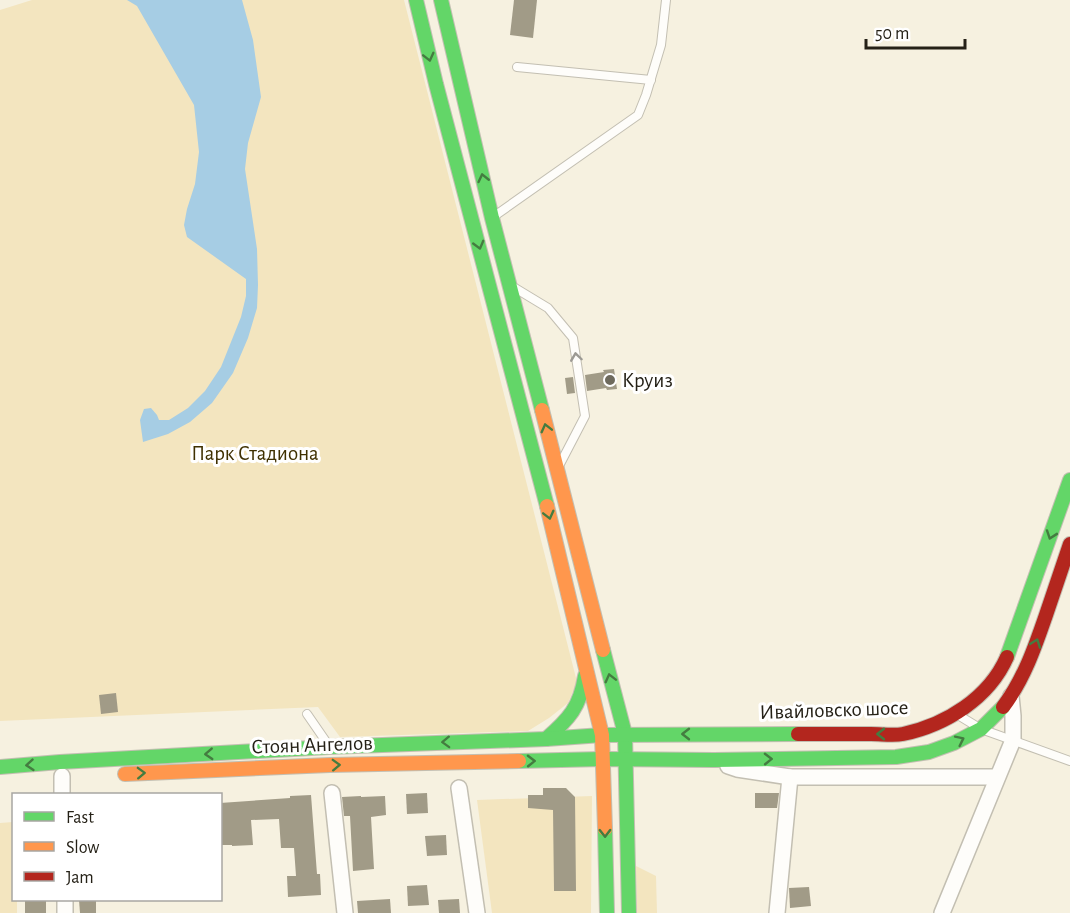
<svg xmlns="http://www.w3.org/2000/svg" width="1070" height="913" viewBox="0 0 1070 913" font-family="'Alegreya Sans',sans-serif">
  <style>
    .green { fill: #f3e5bf }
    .water { fill: #a6cde4 }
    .building { fill: #a19b87 }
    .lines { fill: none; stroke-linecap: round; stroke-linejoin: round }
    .lane-casing { stroke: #c3bfb2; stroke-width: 10 }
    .street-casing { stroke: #c3bfb2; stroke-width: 18 }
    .fast-casing { stroke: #c3bfb2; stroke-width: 16 }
    .slow-casing { stroke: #c3bfb2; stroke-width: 16 }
    .jam-casing { stroke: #c3bfb2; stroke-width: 16 }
    .lane { stroke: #fefdfa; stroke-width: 8 }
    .street { stroke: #fefdfa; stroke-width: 15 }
    .fast { stroke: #63d668; stroke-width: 14 }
    .slow { stroke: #ff974d; stroke-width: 14 }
    .jam { stroke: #b3261e; stroke-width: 14 }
    .oneway { stroke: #447c40 }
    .oneway2 { stroke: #9c9a94 }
    .poi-dot { fill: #6e6a5d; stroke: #fff; stroke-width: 2 }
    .labels { text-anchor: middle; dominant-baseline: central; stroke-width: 6; stroke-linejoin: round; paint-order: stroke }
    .poi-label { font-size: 21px; fill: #252117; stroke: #fff; text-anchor: start }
    .park-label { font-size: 21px; fill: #3f3000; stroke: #fff }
    .street-label { font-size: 21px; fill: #252117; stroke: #fff }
  </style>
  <rect width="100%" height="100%" fill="#f6f1e0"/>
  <g class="green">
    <polygon points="32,0 404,0 577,682 568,703 549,718 528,731 340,737 318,707 0,721 0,10"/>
    <polygon points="592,796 591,913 492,913 477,800"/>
    <polygon points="13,822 14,900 17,900 17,913 0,913 0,823"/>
    <polygon points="636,866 656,876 657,913 637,913"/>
  </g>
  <polygon class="water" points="127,0 242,0 253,40 261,97 248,143 245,169 257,249 258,285 257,308 248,338 233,373 212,403 190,422 168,434 143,442 140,420 144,409 151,408 157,415 159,420 169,420 188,408 205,391 221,367 241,317 246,296 246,279 187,237 184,225 187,209 195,184 199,152 194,105 137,6"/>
  <g class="building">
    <polygon points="514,0 537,0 533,38 510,35"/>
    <polygon points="614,369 617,389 607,390 606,388 587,391 585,375 604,372 603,370"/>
    <polygon points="573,377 575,393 567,394 565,378"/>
    <polygon points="116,693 118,712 101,714 99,695"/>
    <polygon points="543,788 566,788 575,797 576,891 554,891 553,810 528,808 528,795 543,795"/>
    <polygon points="427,793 428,813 407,814 406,794"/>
    <polygon points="755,793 779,793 777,808 755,808"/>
    <polygon points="311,795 317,874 320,874 321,895 288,897 287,876 296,876 294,848 281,848 279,819 251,820 253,845 232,846 232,845 220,845 220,803 290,798 290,796"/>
    <polygon points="361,796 361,797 385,796 386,815 371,817 374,869 353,871 350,816 344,816 342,797"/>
    <polygon points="446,835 447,855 427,856 425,836"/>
    <polygon points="427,885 429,905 408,906 407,886"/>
    <polygon points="809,887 811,906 790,908 789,888"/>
    <polygon points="390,899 391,913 358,913 357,901"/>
    <polygon points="459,899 460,913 439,913 438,900"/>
    <rect x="25" y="900" width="21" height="13"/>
    <polygon points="79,900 96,900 96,913 80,913"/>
  </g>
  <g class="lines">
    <defs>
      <g id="lane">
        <polyline points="517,67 651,80"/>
        <polyline points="493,217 638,115 646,95 661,45 666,0"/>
        <polyline points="515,288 548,308 573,338 585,416 560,464"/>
        <polyline points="307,714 327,743"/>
        <polyline points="958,715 981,729 1070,761"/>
      </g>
      <g id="street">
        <polyline points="728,766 737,769 790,777 997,777"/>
        <polyline points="62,776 62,794"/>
        <polyline points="459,788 477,913"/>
        <polyline points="332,793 345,913"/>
        <polyline points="65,900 65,913"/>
        <polyline points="777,913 790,777"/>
        <polyline points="942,913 1013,740 1013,716 1011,696"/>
      </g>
      <g id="fast">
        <polyline points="416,0 436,84 547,506"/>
        <polyline points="441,0 492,218 542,410"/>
        <polyline points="603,650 625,734 629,913"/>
        <polyline points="1007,657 1070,480"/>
        <path d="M546 739C569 719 580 707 585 676"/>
        <polyline points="519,761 603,759 714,760 896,757 929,752 954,743 981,729 1003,707"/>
        <polyline points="0,767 60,762 329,747 546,739 602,735 798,734"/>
        <polyline points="605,829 607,913"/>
      </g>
      <g id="slow">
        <polyline points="542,410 603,650"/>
        <polyline points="547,506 602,735 605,829"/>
        <polyline points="125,774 330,765 519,761"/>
      </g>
      <g id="jam">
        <path d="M1003 707C1024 679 1035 647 1046 615 1054 591 1062 568 1070 544"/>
        <path d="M798 734C822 734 847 734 871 734 882 734 893 736 903 734 946 725 989 698 1007 657"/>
      </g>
    </defs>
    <use href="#lane" class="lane-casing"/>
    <use href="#street" class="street-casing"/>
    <use href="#fast" class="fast-casing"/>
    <use href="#slow" class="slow-casing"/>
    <use href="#jam" class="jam-casing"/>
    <use href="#lane" class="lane"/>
    <use href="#street" class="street"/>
    <use href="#fast" class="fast"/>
    <use href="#slow" class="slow"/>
    <use href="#jam" class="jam"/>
  </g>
  <defs><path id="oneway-chevron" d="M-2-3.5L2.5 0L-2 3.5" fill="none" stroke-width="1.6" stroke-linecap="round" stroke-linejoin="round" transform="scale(1.5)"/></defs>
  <g class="oneway">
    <use href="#oneway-chevron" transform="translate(429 57) rotate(76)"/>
    <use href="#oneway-chevron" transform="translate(483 178) rotate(-103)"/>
    <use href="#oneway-chevron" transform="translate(479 245) rotate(75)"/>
    <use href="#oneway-chevron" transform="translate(546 428) rotate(-104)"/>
    <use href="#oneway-chevron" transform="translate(549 515) rotate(76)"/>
    <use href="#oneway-chevron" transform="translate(1051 535) rotate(109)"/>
    <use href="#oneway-chevron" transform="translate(1036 643) rotate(-70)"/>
    <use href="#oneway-chevron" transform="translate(610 678) rotate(-104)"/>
    <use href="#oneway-chevron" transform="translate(686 734) rotate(180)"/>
    <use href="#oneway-chevron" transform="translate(881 734) rotate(180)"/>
    <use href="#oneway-chevron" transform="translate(960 740) rotate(-26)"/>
    <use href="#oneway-chevron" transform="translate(446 742) rotate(178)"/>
    <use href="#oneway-chevron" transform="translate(209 754) rotate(177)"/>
    <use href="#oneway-chevron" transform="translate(768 759) rotate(-1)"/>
    <use href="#oneway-chevron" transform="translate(531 761) rotate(-1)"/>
    <use href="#oneway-chevron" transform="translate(30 765) rotate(175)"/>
    <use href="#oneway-chevron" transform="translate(336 765) rotate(-2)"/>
    <use href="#oneway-chevron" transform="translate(141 773) rotate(-2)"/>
    <use href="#oneway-chevron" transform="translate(605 833) rotate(89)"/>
  </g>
  <use class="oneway2" href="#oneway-chevron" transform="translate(576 357) rotate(-98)"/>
  <circle class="poi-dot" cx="610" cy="380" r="6"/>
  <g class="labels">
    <g class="poi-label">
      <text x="622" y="380">Круиз</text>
    </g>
    <g class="park-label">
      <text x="255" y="453">Парк Стадиона</text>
    </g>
    <g class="street-label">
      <text transform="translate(834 710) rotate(-2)">Ивайловско шосе</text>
      <text transform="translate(312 745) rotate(-2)">Стоян Ангелов</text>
    </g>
  </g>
  <rect x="12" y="793" width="210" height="108" fill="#ffffff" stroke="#a8a6a2" stroke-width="1.5"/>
  <rect x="24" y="812" width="30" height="9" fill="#63d668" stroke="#a8a6a2" stroke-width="1.5"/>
  <text x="66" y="823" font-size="18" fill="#252117">Fast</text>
  <rect x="24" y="842" width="30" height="9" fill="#ff974d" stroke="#a8a6a2" stroke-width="1.5"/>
  <text x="66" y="853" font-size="18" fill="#252117">Slow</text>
  <rect x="24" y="872" width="30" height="9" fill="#b3261e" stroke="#a8a6a2" stroke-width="1.5"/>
  <text x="66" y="883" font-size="18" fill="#252117">Jam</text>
  <path d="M866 39v9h99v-9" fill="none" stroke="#252117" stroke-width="3"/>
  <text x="875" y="39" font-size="18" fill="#252117" stroke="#ffffff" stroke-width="4.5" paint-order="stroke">50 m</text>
</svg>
